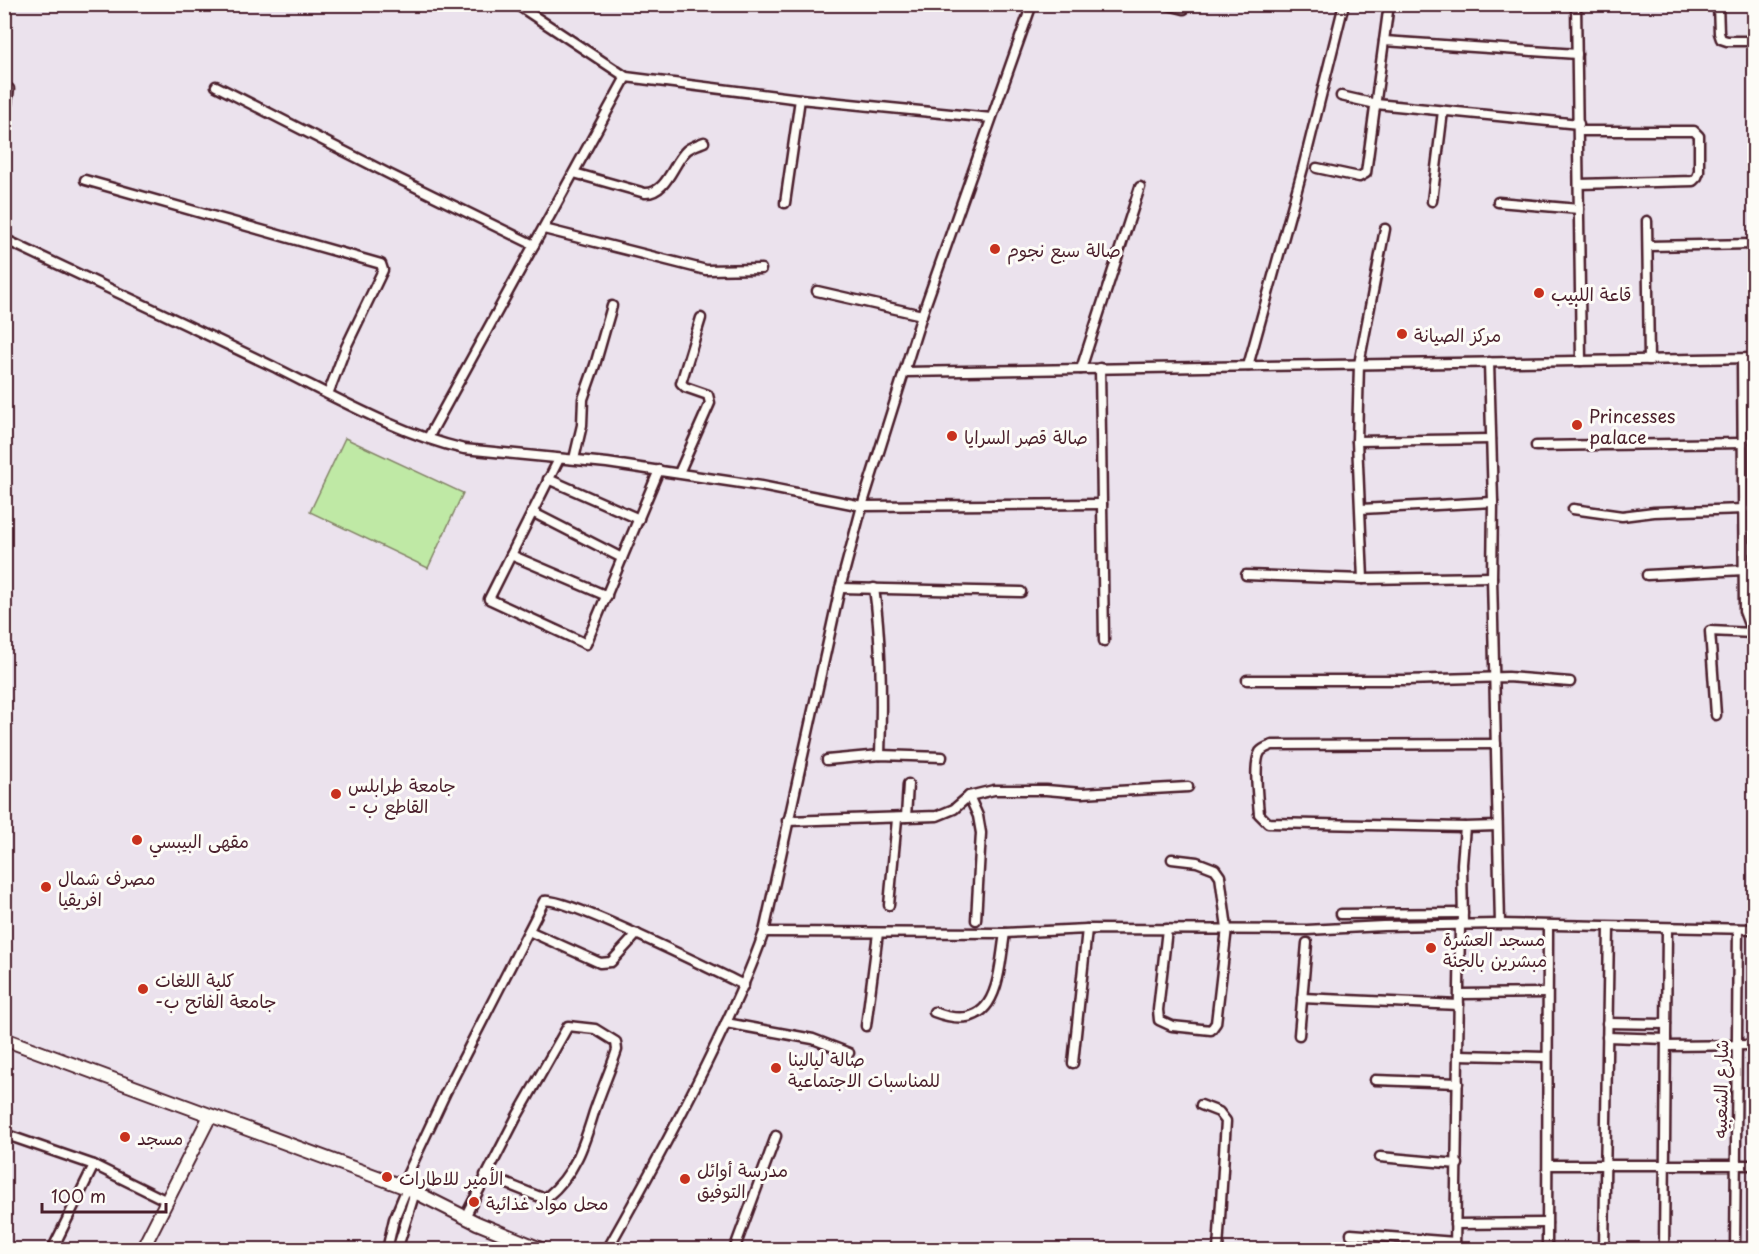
<svg xmlns="http://www.w3.org/2000/svg" width="1759" height="1254" viewBox="0 0 1759 1254" font-family="'Playpen Sans','Playpen Sans Arabic',sans-serif">
  <style>
    .pitch { fill: #bfe9a5; stroke: #848468; stroke-width: 1.5 }
    .lines { fill: none; stroke-linecap: round; stroke-linejoin: round }
    .street-casing { stroke: #4a1f2b; stroke-width: 13 }
    .secondary-casing { stroke: #4a1f2b; stroke-width: 16 }
    .street { stroke: #fdfcf7; stroke-width: 8 }
    .secondary { stroke: #fdfcf7; stroke-width: 12 }
    .poi-dot { fill: #c8321e; stroke: #fdfcf7; stroke-width: 2 }
    .labels { text-anchor: middle; dominant-baseline: central; stroke-width: 6; stroke-linejoin: round; paint-order: stroke }
    .poi-label { font-size: 18px; fill: #4a1f2b; stroke: #fdfcf7; text-anchor: start }
    .street-label { font-size: 18px; fill: #4a1f2b; stroke: #fdfcf7 }
  </style>
  <rect width="100%" height="100%" fill="#ebe2ed"/>
  <filter id="ink" filterUnits="userSpaceOnUse"><feTurbulence type="fractalNoise" baseFrequency=".0167" numOctaves="2"/><feDisplacementMap in="SourceGraphic" scale="12" xChannelSelector="R" yChannelSelector="G"/><feConvolveMatrix kernelMatrix="1 2 1 2 8 2 1 2 1" color-interpolation-filters="sRGB"/></filter>
  <g filter="url(#ink)">
    <polygon class="pitch" points="345,438 463,493 428,568 310,512"/>
    <g class="lines">
      <defs>
        <g id="street">
          <polyline points="516,4 626,77 800,99 991,118"/>
          <polyline points="1164,4 1184,9 1191,4"/>
          <polyline points="1576,4 1581,361"/>
          <polyline points="1718,4 1719,33 1721,39 1727,41 1754,41"/>
          <polyline points="1384,41 1577,54"/>
          <polyline points="216,86 389,174 534,245"/>
          <polyline points="1341,96 1376,104 1579,124"/>
          <polyline points="4,123 9,89"/>
          <polyline points="1579,131 1694,131 1699,136 1699,172 1697,177 1693,181 1579,184"/>
          <polyline points="1317,168 1359,177 1366,173 1389,4"/>
          <path d="M574 173 645 193C667 194 673 162 687 150 692 146 699 144 704 142"/>
          <polyline points="85,180 381,264 383,270 346,347 328,394"/>
          <polyline points="1432,201 1443,111"/>
          <polyline points="1498,202 1579,209"/>
          <polyline points="785,203 800,99"/>
          <polyline points="1647,221 1649,360"/>
          <polyline points="544,229 706,270 761,269"/>
          <path d="M4 239C94 281 183 323 272 366 333 396 398 434 464 449L607 463 761 486 862 506 1102 504"/>
          <polyline points="1648,246 1754,244"/>
          <polyline points="817,291 922,315"/>
          <polyline points="1742,359 1744,611 1751,630 1754,633"/>
          <polyline points="1489,362 1493,502 1492,577 1500,924"/>
          <polyline points="1248,366 1303,168 1344,4"/>
          <polyline points="1100,368 1104,641"/>
          <polyline points="1081,369 1140,187"/>
          <polyline points="905,372 1754,358"/>
          <polyline points="428,438 626,77"/>
          <polyline points="1357,441 1491,439"/>
          <polyline points="1536,446 1743,443"/>
          <polyline points="559,459 489,599 586,644 659,470"/>
          <polyline points="574,459 582,425 583,399 595,365 612,306"/>
          <polyline points="679,473 710,403 708,395 685,387 681,383 701,318"/>
          <polyline points="548,479 639,519"/>
          <polyline points="1361,509 1493,502"/>
          <polyline points="1573,509 1622,516 1654,512 1744,509"/>
          <polyline points="532,512 622,558"/>
          <polyline points="511,555 607,596"/>
          <polyline points="1246,575 1363,579 1492,577"/>
          <polyline points="1647,575 1744,570"/>
          <polyline points="1363,579 1357,441 1359,364 1385,229"/>
          <polyline points="840,588 1021,592"/>
          <path d="M874 588C882 644 882 699 880 755"/>
          <polyline points="1247,680 1405,680 1508,677 1570,682"/>
          <polyline points="1716,715 1710,631 1753,633"/>
          <polyline points="827,760 880,755 942,757"/>
          <polyline points="969,796 978,816 981,833 976,920"/>
          <polyline points="906,817 908,784"/>
          <polyline points="787,821 937,816 954,809 969,796 994,790 1046,790 1082,793 1188,787"/>
          <polyline points="1465,827 1497,826"/>
          <polyline points="889,905 897,819"/>
          <polyline points="1341,914 1463,913"/>
          <path d="M1463 924 1462 864 1465 827 1268 823 1259 814C1258 800 1253 764 1260 752 1263 748 1268 747 1272 745L1496 744"/>
          <polyline points="1167,929 1158,1010 1159,1020 1172,1026 1211,1030 1216,1023 1227,928 1220,876 1215,869 1197,862 1172,859"/>
          <polyline points="529,931 600,963 611,962 637,934"/>
          <polyline points="764,932 1005,933 1087,929 1307,930 1383,926 1500,924 1754,929"/>
          <polyline points="1460,994 1547,993"/>
          <polyline points="1302,998 1459,1005"/>
          <path d="M934 1012C998 1036 998 978 1005 933"/>
          <polyline points="726,1023 813,1039 849,1053"/>
          <polyline points="1607,1023 1666,1024"/>
          <polyline points="866,1026 878,933"/>
          <polyline points="1299,1035 1307,943"/>
          <polyline points="1607,1037 1666,1039"/>
          <polyline points="1666,1046 1754,1045"/>
          <polyline points="1459,1055 1546,1057"/>
          <polyline points="1073,1063 1087,929"/>
          <polyline points="1375,1080 1458,1083"/>
          <polyline points="1201,1105 1219,1112 1226,1121 1218,1250"/>
          <polyline points="4,1134 94,1165 167,1201"/>
          <polyline points="1380,1157 1458,1164"/>
          <polyline points="1548,1165 1754,1165"/>
          <path d="M402 1186 446 1092 544 901C563 895 716 972 744 985"/>
          <path d="M465 1217 516 1118 568 1026 595 1029 616 1042 617 1050C610 1071 601 1091 594 1112 584 1145 575 1174 547 1197H540L485 1175"/>
          <polyline points="1455,1224 1547,1223"/>
          <polyline points="1351,1234 1455,1242"/>
          <polyline points="52,1250 94,1165"/>
          <polyline points="387,1250 394,1219 407,1188"/>
          <polyline points="397,1250 415,1192"/>
          <path d="M607 1250C646 1181 683 1113 717 1042 734 1006 751 970 764 932L840 588 862 506 922 315 1032 4"/>
          <polyline points="734,1250 776,1136"/>
          <polyline points="1455,1250 1460,924"/>
          <polyline points="1547,1250 1548,926"/>
          <polyline points="1604,1250 1609,927"/>
          <polyline points="1664,1250 1667,928"/>
          <polyline points="1735,1250 1738,929"/>
        </g>
        <g id="secondary">
          <polyline points="4,1039 407,1188 477,1223 543,1250"/>
          <polyline points="142,1250 210,1116"/>
        </g>
      </defs>
      <use href="#street" class="street-casing"/>
      <use href="#secondary" class="secondary-casing"/>
      <use href="#street" class="street"/>
      <use href="#secondary" class="secondary"/>
    </g>
  </g>
  <g class="poi-dot">
    <circle cx="995" cy="249" r="6"/>
    <circle cx="1539" cy="293" r="6"/>
    <circle cx="1402" cy="334" r="6"/>
    <circle cx="1577" cy="425" r="6"/>
    <circle cx="952" cy="436" r="6"/>
    <circle cx="336" cy="794" r="6"/>
    <circle cx="137" cy="840" r="6"/>
    <circle cx="46" cy="887" r="6"/>
    <circle cx="1431" cy="948" r="6"/>
    <circle cx="143" cy="989" r="6"/>
    <circle cx="776" cy="1068" r="6"/>
    <circle cx="125" cy="1137" r="6"/>
    <circle cx="387" cy="1177" r="6"/>
    <circle cx="685" cy="1179" r="6"/>
    <circle cx="474" cy="1202" r="6"/>
  </g>
  <g class="labels">
    <g class="poi-label">
      <text x="1007" y="249">صالة سبع نجوم</text>
      <text x="1551" y="293">قاعة اللبيب</text>
      <text x="1414" y="334">مركز الصيانة</text>
      <text x="1589" y="415">Princesses<tspan x="1589" dy="21">palace</tspan></text>
      <text x="964" y="436">صالة قصر السرايا</text>
      <text x="348" y="784">جامعة طرابلس<tspan x="348" dy="21">- القاطع ب</tspan></text>
      <text x="149" y="840">مقهى البيبسي</text>
      <text x="58" y="877">مصرف شمال<tspan x="58" dy="21">افريقيا</tspan></text>
      <text x="1443" y="938">مسجد العشرة<tspan x="1443" dy="21">مبشرين بالجنة</tspan></text>
      <text x="155" y="979">كلية اللغات<tspan x="155" dy="21">-جامعة الفاتح ب</tspan></text>
      <text x="788" y="1058">صالة ليالينا<tspan x="788" dy="21">للمناسبات الاجتماعية</tspan></text>
      <text x="137" y="1137">مسجد</text>
      <text x="697" y="1169">مدرسة أوائل<tspan x="697" dy="21">التوفيق</tspan></text>
      <text x="399" y="1177">الأمير للاطارات</text>
      <text x="486" y="1202">محل مواد غذائية</text>
    </g>
    <g class="street-label">
      <text transform="translate(1720 1089) rotate(-89)">شارع الشعبيه</text>
    </g>
  </g>
  <rect width="1759" height="1254" fill="none" stroke="#fdfcf7" stroke-width="24"/>
  <rect x="12" y="12" width="1735" height="1230" fill="none" stroke="#4a1f2b" stroke-width="2" filter="url(#ink)"/>
  <path d="M42 1203v9h124v-9" fill="none" stroke="#4a1f2b" stroke-width="3"/>
  <text x="51" y="1203" font-size="18" fill="#4a1f2b" stroke="#fdfcf7" stroke-width="4.5" paint-order="stroke">100 m</text>
</svg>
